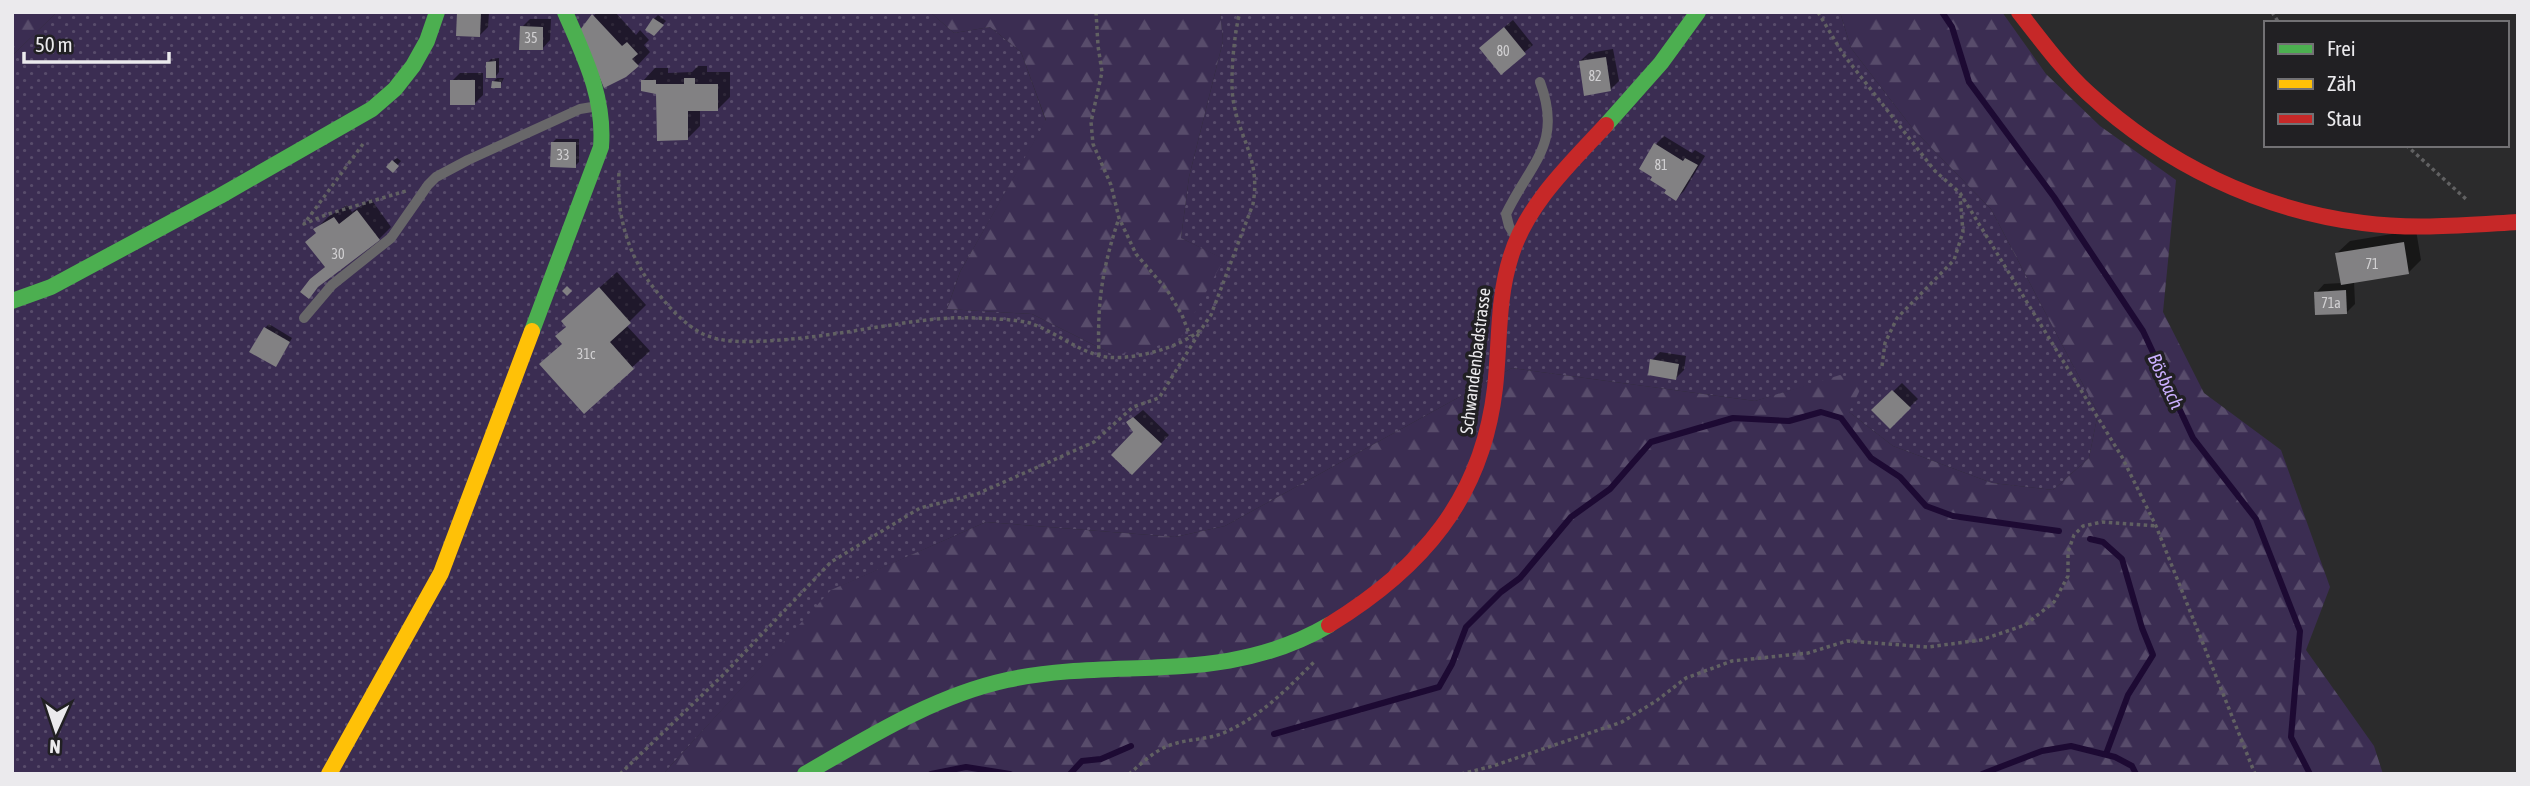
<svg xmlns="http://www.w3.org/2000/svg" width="2530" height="786" viewBox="0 0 2530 786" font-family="'Asap Condensed',sans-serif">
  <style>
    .grass { fill: url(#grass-dots) }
    .forest { fill: url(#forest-firs) }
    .shadow { fill: #0007 }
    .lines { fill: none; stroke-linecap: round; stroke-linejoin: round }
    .stream { stroke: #1d0a33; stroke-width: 6 }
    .building { fill: #828183 }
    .path { stroke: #616162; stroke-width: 3.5; stroke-dasharray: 3.5 3.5; stroke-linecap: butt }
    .lane { stroke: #686769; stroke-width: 10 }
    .fast { stroke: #4caf50; stroke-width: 16 }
    .slow { stroke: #ffc107; stroke-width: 16 }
    .jam { stroke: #c62828; stroke-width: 16 }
    .labels { text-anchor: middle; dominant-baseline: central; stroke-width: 7; stroke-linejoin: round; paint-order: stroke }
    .number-label { font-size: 14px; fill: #d1d0d2 }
    .street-label { font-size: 18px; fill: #ebeaed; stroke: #212023 }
    .water-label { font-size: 19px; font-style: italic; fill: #c9aefd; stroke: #212023 }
  </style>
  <defs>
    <pattern id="grass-dots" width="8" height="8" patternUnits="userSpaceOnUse" patternTransform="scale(1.75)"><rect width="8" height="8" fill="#3b2d52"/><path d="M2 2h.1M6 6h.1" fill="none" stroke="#584c6b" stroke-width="1.8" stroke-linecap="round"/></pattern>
    <pattern id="forest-firs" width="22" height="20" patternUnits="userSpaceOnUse" patternTransform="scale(1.75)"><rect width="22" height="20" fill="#3b2d52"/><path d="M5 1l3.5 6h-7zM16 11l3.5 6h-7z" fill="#584c6b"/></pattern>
  </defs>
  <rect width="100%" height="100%" fill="#2b2b2c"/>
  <polygon class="grass" points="57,12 930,12 954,33 990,27 1021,52 1046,121 960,272 947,309 1032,314 1114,355 1223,259 1181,238 1189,177 1223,41 1220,12 1840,12 1851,48 1913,129 1991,209 2098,413 2089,458 2053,490 1992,483 1893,446 1849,412 1840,376 1755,401 1512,368 1225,526 1175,537 986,522 832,590 663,774 12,774 12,56"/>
  <g class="forest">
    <polygon points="12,12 57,12 12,56"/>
    <polygon points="930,12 1220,12 1223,41 1189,177 1181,238 1224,259 1182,336 1147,350 1114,355 1032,314 947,309 960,272 1046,120 1021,52 990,27 954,33"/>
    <polygon points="1840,12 2002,12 2046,74 2100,126 2176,180 2163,312 2204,393 2281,450 2330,587 2306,650 2374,746 2383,774 663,774 831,590 986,522 1175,537 1225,526 1512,368 1755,401 1840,375 1863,384 1849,412 1893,446 1992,483 2053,490 2089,458 2098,413 1991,209 1913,129 1851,48"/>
  </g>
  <g class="shadow">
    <polygon points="459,12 489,12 488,27 480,35"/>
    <polygon points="597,12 615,12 636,35 640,30 649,40 644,45 650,52 638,65 582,30"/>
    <polygon points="658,15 666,21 654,34 654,19"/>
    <polygon points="530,19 551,19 550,40 542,49 522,27"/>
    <polygon points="1513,20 1533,45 1501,72 1489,40"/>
    <polygon points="1613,49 1619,81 1610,90 1580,61 1589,53"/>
    <polygon points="499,58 499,72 496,76 488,62 491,59"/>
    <polygon points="698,66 707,66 707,72 730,72 730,97 718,109 700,110 700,126 687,139 658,93 643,81 655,68 668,68 668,73 692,72"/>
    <polygon points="460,73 483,73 483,95 475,103 452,81"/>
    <polygon points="497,78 504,78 500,86 493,82"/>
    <polygon points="1664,136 1692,153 1695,150 1705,156 1684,191 1676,199 1668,189 1656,144"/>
    <polygon points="556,139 579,139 579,162 575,166 552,143"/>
    <polygon points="397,158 401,161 393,170 393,161"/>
    <polygon points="371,199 391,227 379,239 325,279 309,297 312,280 326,266 316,229 328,217 347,205 352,212"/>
    <polygon points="2416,230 2421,260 2408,273 2354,281 2355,304 2347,312 2316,293 2324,284 2342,283 2337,253 2350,241"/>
    <polygon points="617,272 646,305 626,325 650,351 584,411 563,343 580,305"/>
    <polygon points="269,324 292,338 279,361 265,328"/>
    <polygon points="1660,352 1686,356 1684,370 1676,378 1652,360"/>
    <polygon points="1902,383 1918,399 1890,426 1874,410"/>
    <polygon points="1143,410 1169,435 1132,473 1135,432 1128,422"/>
  </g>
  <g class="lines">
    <g class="stream">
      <polyline points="1942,12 1952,27 1969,82 2054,197 2143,331 2193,438 2256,519 2300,631 2291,737 2310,774"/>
      <polyline points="2090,539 2103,542 2122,559 2142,628 2153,655 2128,695 2106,754"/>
      <polyline points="1274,734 1439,687 1452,664 1466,627 1501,592 1520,578 1571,517 1610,489 1651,442 1733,418 1789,421 1821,412 1841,418 1871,458 1900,477 1926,506 1953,516 2059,531"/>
      <polyline points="931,774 966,767 1010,774"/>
      <polyline points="1070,774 1082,761 1101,759 1131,746"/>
      <polyline points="1982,774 2042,751 2071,746 2115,757 2132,766 2136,774"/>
    </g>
  </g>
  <g class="building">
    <polygon points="457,12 481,13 480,37 456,36"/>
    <polygon points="592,14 622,46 627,42 638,54 632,59 639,66 626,77 604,88 580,30"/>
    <polygon points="653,18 664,25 654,36 645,30"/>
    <polygon points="520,26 543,27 543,50 519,50"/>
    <polygon points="1504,27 1526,54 1501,75 1479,48"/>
    <polygon points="1606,57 1611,91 1584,96 1579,61"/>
    <polygon points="496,61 496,78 486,78 486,62"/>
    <polygon points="684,78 695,78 695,84 718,84 718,111 688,111 688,140 657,141 656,94 641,91 641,80 656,80 656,84 684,84"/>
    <rect x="450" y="80" width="25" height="25"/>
    <polygon points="492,81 501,82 501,88 491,88"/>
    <polygon points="551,142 576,142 576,168 550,167"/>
    <polygon points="1654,143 1683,161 1685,158 1698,165 1676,201 1664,193 1666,190 1650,180 1652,177 1639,169"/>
    <polygon points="392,160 399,166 393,173 386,167"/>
    <polygon points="357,210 380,240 318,287 309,299 300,292 310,279 325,267 305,242 316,233 313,229 334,217 339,224"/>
    <polygon points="2404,242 2409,274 2341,285 2335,253"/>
    <polygon points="567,286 572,291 567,296 562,291"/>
    <polygon points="599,287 631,323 610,342 634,369 584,414 539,364 562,344 555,336 566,327 561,321"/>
    <polygon points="2346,290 2347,314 2315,315 2314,292"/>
    <polygon points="264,327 290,342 276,367 249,352"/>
    <polygon points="1650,359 1679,364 1676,380 1648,375"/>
    <polygon points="1892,390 1911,408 1890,429 1871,410"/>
    <polygon points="1133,417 1162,444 1132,475 1111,455 1133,432 1126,422"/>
  </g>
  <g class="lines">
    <g class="path">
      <polyline points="1096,12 1098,46 1102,72 1091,122 1093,144 1111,185 1119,218 1136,254 1167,290 1182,315 1190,336"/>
      <polyline points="1818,12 1843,54 1935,171 1960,193 2122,457 2156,526 2255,774"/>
      <polyline points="2272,12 2279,23"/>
      <polyline points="363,144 304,224 328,214 406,191"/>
      <polyline points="2406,145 2467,200"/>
      <path d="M619 173C616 214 628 255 653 287 667 305 682 323 703 334 723 343 745 342 766 341 801 339 837 334 871 328 906 323 941 316 977 318 993 319 1014 319 1030 323 1053 331 1074 348 1097 355 1123 364 1183 348 1202 328 1205 324 1208 319 1211 315L1253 204C1261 159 1239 139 1233 99 1230 78 1234 33 1240 12"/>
      <path d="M1099 356C1097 303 1102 269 1119 218"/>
      <polyline points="1882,366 1885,343 1897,318 1954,260 1963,232 1960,196"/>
      <polyline points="620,774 723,675 831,562 920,508 977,494 1094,442 1133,407 1159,398 1201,330"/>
      <path d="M1129 774C1141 764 1154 751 1168 746 1185 739 1204 740 1221 734 1258 719 1286 690 1314 662"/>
      <polyline points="1461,774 1493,766 1622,722 1656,701 1686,678 1732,661 1808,653 1847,641 1928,647 1981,640 2025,625 2054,602 2068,576 2068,552 2074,535 2083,526 2102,522 2156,526"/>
    </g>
    <g class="lane">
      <path d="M1515 236 1509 226 1506 214C1531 162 1563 144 1540 82"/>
      <polyline points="304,318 332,285 391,238 428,185 436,177 468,160 580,109 598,106"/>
    </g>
    <g class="fast">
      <polyline points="1606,125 1661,63 1698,12"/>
      <polyline points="12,301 51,287 220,196 372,109 395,89 413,66 427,41 437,12"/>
      <path d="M532 331 601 147C605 97 584 56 565 12"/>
      <path d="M805 774C869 737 934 696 1007 680 1119 656 1223 687 1329 625"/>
    </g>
    <polyline class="slow" points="329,774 441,573 532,331"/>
    <g class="jam">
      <path d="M2019 12C2041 40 2062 69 2088 93 2165 164 2260 210 2363 223 2414 230 2467 225 2518 222"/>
      <path d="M1329 625C1422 568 1482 499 1495 388 1500 344 1497 299 1511 256 1527 204 1570 164 1606 125"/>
    </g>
  </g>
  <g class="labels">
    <g class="number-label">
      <text x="531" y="38">35</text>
      <text x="1503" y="51">80</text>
      <text x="1595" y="76">82</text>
      <text x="563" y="155">33</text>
      <text x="1661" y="165">81</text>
      <text x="338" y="254">30</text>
      <text x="2372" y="264">71</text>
      <text x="2331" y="303">71a</text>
      <text x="586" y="354">31c</text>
    </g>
    <g class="street-label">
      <text transform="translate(1475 361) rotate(-83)">Schwandenbadstrasse</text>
    </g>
    <g class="water-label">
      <text transform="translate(2166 381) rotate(65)">Bösbach</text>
    </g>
  </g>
  <rect width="2530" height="786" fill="none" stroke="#ebeaed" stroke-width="28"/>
  <rect x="2264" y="21" width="245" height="126" fill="#212023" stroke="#727174" stroke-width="2"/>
  <rect x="2278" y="44" width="35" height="10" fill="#4caf50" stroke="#727174" stroke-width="2"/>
  <text x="2327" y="56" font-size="21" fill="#ebeaed">Frei</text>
  <rect x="2278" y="79" width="35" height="10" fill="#ffc107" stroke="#727174" stroke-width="2"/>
  <text x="2327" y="91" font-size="21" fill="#ebeaed">Zäh</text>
  <rect x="2278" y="114" width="35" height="10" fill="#c62828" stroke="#727174" stroke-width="2"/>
  <text x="2327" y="126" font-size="21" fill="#ebeaed">Stau</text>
  <g transform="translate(56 730) rotate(183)" stroke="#212023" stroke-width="5" paint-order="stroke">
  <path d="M0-5L12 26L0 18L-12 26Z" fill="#ebeaed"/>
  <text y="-10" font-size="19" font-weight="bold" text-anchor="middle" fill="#ebeaed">N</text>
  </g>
  <path d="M24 52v10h145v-10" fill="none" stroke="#ebeaed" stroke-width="3.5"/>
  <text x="35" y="52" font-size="21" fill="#ebeaed" stroke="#212023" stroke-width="5" paint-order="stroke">50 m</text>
</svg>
